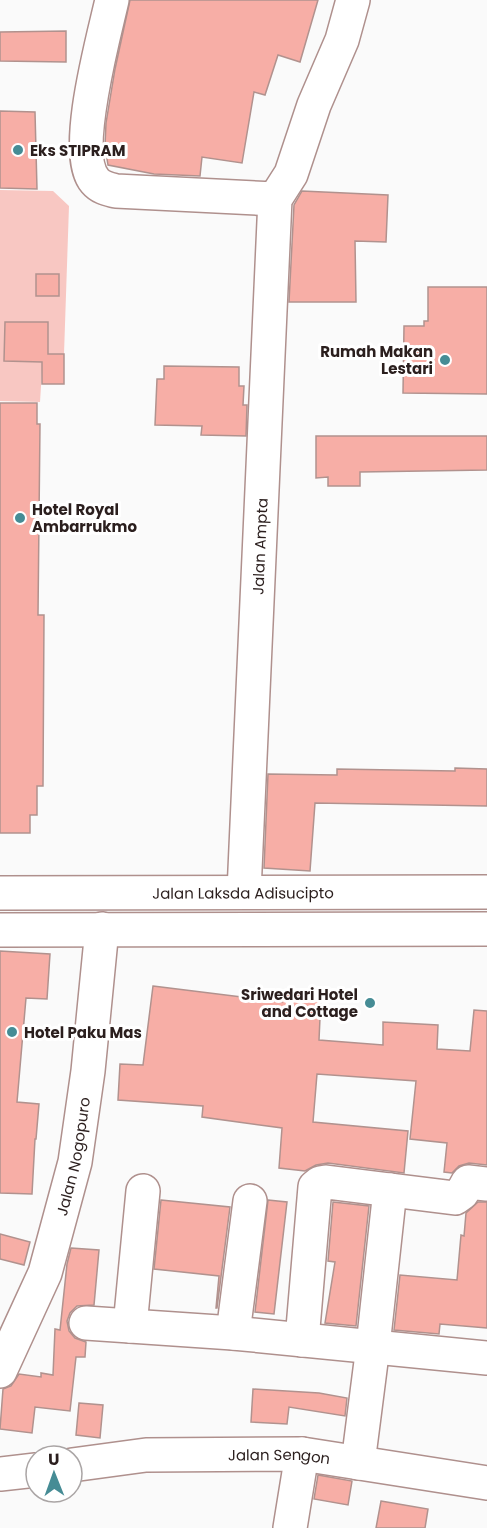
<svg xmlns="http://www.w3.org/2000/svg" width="487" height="1528" viewBox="0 0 487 1528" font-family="Poppins,sans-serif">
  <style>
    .green { fill: #f8c7c2 }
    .building { fill: #f7aea6; stroke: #b1928e; stroke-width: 1.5 }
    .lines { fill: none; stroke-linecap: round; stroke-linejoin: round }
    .minor-casing { stroke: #af908d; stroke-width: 36 }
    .major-casing { stroke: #af908d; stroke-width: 36 }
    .minor { stroke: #fff; stroke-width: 33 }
    .major { stroke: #fff; stroke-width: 33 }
    .poi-dot { fill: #468c95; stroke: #fff; stroke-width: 2 }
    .labels { text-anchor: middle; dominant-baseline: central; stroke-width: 6; stroke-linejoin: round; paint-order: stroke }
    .poi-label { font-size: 15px; font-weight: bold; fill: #2b1f1e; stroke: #fff; text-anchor: start }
    .street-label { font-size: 15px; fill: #2b1f1e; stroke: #fff }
  </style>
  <rect width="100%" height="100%" fill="#fafafa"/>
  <polygon class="green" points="0,190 53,191 69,206 64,354 52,354 52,370 42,370 40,402 0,401"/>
  <g class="building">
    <polygon points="130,0 318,0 300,62 278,55 265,95 254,92 242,163 202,157 200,176 154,174 108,165 105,146 106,123 115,69"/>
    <polygon points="66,31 66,62 0,61 0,32"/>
    <polygon points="0,111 35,112 37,189 0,188"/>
    <polygon points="302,191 388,195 386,242 355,241 356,302 289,302 294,205"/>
    <rect x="36" y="274" width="23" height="22"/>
    <polygon points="428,287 487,287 487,394 403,393 404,326 424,326 424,321 428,321"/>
    <polygon points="5,322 48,322 48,354 64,354 64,384 42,384 42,362 4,361"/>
    <polygon points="164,366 239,367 239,386 244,386 243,405 247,405 246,436 201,435 202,426 155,425 157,379 164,379"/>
    <polygon points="0,403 37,403 37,424 40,424 38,615 44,615 43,786 37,786 37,815 30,815 30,833 0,833"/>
    <polygon points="316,436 487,436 487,470 360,472 360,486 328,486 328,477 316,478"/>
    <polygon points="455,768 487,769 487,806 315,803 310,871 264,868 268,774 337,775 337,769 455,771"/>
    <polygon points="0,951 50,954 47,999 26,998 17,1102 39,1104 36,1139 35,1139 32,1194 0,1193"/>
    <polygon points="153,986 282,1002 282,994 321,996 319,1040 383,1045 383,1022 438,1025 437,1049 470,1051 474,1010 487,1011 487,1165 469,1163 459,1166 452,1173 444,1172 447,1143 410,1139 416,1081 317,1074 313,1122 408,1131 404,1173 328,1163 316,1165 305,1171 279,1168 282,1128 202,1117 203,1106 118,1100 120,1064 143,1065"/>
    <polygon points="161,1200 230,1207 217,1308 216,1308 219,1276 154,1269"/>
    <polygon points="268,1200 287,1202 274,1314 255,1312"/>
    <polygon points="333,1202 369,1206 356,1326 325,1323 335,1262 328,1261"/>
    <polygon points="478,1202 487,1202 487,1328 440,1324 439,1334 394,1330 400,1275 457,1280 461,1235 464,1236 466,1213"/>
    <polygon points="0,1234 30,1242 24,1265 0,1259"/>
    <polygon points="71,1248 99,1250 94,1305 77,1306 70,1313 67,1321 69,1331 75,1338 86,1342 85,1357 76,1357 70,1411 35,1407 32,1433 0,1429 3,1389 11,1386 19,1374 41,1377 41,1373 53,1375 55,1329 60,1330 67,1264"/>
    <polygon points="253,1389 319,1393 347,1398 345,1416 289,1407 287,1424 251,1422"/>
    <polygon points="79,1403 103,1405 100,1438 76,1435"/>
    <polygon points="318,1475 352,1481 348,1505 314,1499"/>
    <polygon points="381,1501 428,1509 425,1528 376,1528"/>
  </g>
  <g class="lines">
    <defs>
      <g id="minor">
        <path d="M112 0C104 36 71 153 95 181 101 188 108 189 116 191L275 199"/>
        <path id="s1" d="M244 892 275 199 291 174 314 105 342 40 353 0"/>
        <polyline points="86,1323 233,1333 487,1358"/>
        <polyline points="130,1326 143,1191"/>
        <polyline points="233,1333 250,1201"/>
        <polyline points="302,1340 315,1187 320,1183 326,1182 455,1198 462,1193 468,1182 487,1184"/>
        <path id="s2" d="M0 1371 45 1273 75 1162 88 1071 102 929"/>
        <polyline points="358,1463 373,1346 390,1190"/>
        <path id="s3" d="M72 1465 146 1455 302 1454 487 1483"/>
        <polyline points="0,1474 36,1470"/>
        <polyline points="290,1528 302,1454"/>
      </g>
      <g id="major">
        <path id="s4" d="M0 893 487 892"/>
        <polyline points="0,930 487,929"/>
      </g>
    </defs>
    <use href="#minor" class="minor-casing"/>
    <use href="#major" class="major-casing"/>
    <use href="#minor" class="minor"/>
    <use href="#major" class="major"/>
  </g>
  <g class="poi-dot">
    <circle cx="18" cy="150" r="6"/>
    <circle cx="445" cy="360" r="6"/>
    <circle cx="20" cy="518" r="6"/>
    <circle cx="370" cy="1003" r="6"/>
    <circle cx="12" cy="1032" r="6"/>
  </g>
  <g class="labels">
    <g class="poi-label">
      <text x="30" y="150">Eks STIPRAM</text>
      <text x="433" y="351" text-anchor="end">Rumah Makan<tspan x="433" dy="17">Lestari</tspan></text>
      <text x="32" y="509">Hotel Royal<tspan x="32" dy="17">Ambarrukmo</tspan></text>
      <text x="358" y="994" text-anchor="end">Sriwedari Hotel<tspan x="358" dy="17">and Cottage</tspan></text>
      <text x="24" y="1032">Hotel Paku Mas</text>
    </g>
    <g class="street-label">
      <text stroke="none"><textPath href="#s1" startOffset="346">Jalan Ampta</textPath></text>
      <text stroke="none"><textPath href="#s4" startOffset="243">Jalan Laksda Adisucipto</textPath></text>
      <text stroke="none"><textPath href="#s2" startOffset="228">Jalan Nogopuro</textPath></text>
      <text stroke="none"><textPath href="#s3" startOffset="208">Jalan Sengon</textPath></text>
    </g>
  </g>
  <g transform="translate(54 1474) rotate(359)"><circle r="28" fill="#ffffff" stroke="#aaa5a5" stroke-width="1.5"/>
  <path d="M0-4.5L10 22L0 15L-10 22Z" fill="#468c95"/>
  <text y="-9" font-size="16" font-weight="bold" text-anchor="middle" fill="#2b1f1e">U</text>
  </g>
</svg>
